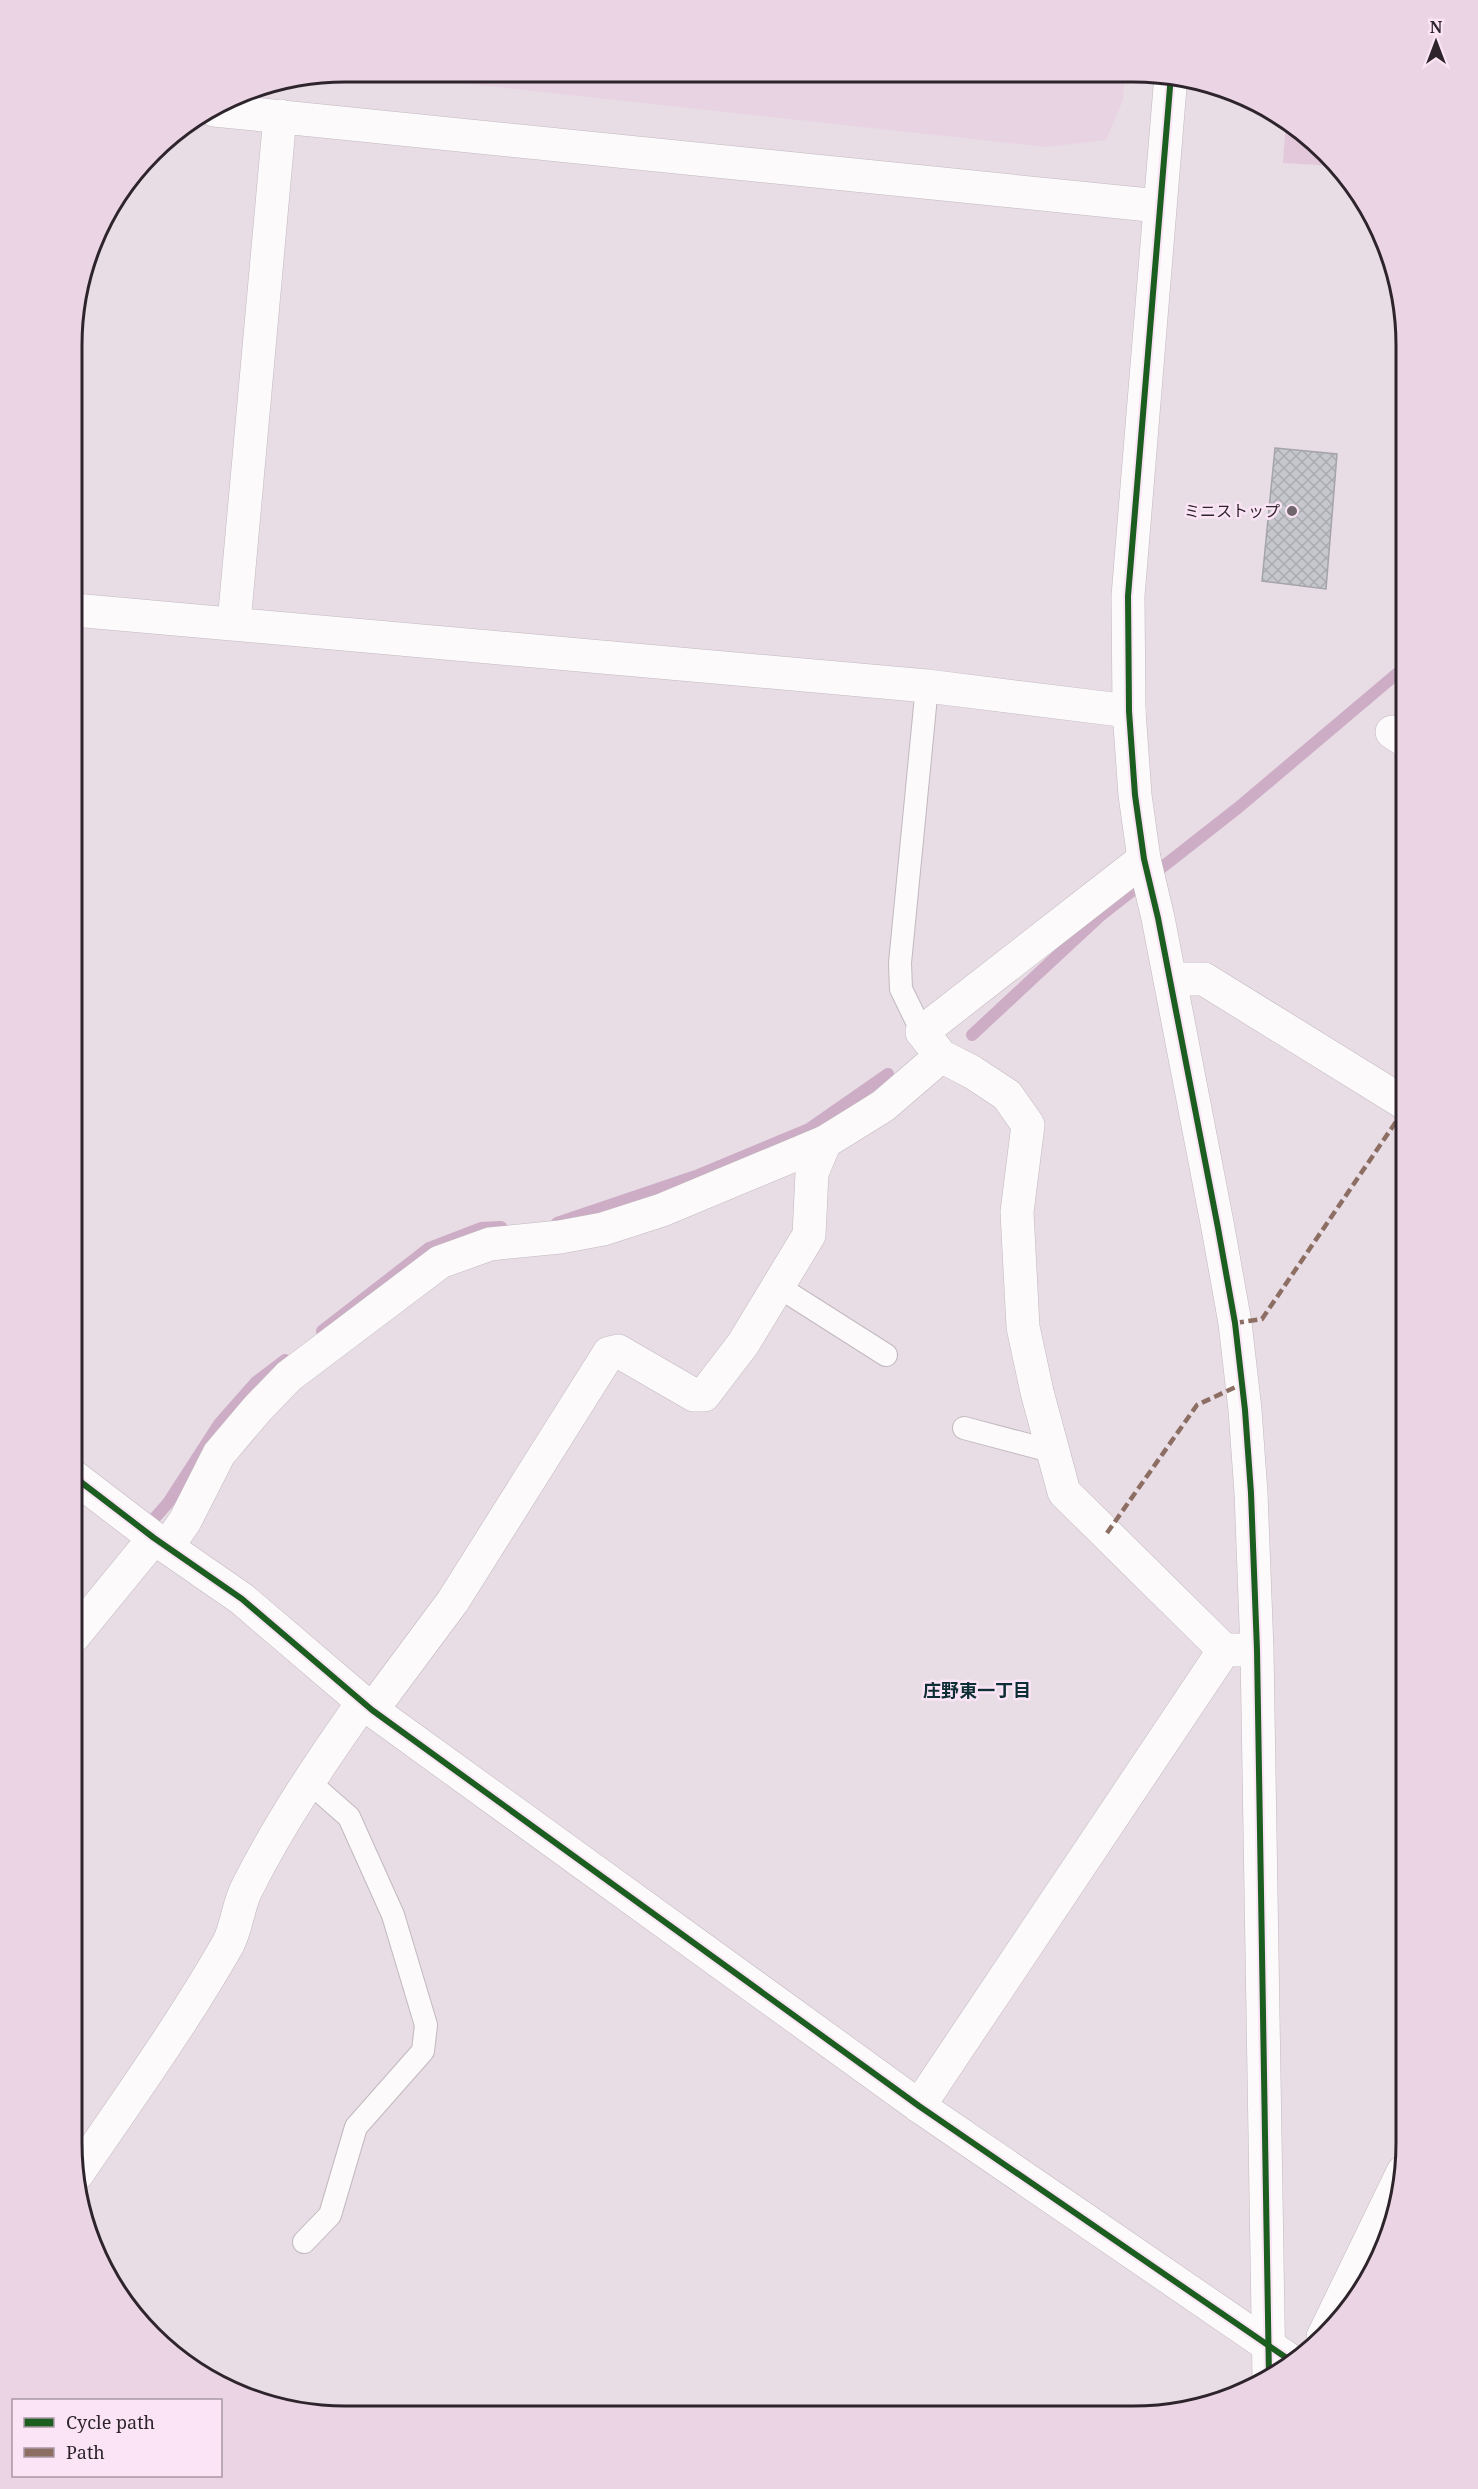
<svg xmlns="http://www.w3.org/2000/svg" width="1478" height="2489" viewBox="0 0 1478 2489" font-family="'Noto Serif','Noto Sans JP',serif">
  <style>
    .built { fill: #e8d3e3 }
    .garden { fill: #e3c8dc }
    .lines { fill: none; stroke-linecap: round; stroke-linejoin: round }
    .stream { stroke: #cdacc5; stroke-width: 12 }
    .building { fill: url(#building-cross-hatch); stroke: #a4a4a9; stroke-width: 1.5 }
    .lane-casing { stroke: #c2b9bf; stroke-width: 24 }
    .street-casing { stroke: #c2b9bf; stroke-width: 34 }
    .secondary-casing { stroke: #c2b9bf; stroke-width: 34 }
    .lane { stroke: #fcfafb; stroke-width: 22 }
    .street { stroke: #fcfafb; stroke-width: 33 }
    .secondary { stroke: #fcfafb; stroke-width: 33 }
    .quiet { stroke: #8d6e63; stroke-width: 4.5; stroke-dasharray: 9 4.5; stroke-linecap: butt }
    .cycleway-casing { stroke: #fbe4f5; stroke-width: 10 }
    .cycleway { stroke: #1b5e20; stroke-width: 6 }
    .poi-dot { fill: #6f656d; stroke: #fbe4f5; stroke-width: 2 }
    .labels { text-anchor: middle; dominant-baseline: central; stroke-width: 5; stroke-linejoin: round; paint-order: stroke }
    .poi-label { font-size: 16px; fill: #2e252c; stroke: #fbe4f5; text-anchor: end }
    .neighbourhood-label { font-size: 18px; font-weight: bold; fill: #0c2e34; stroke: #fbe4f5 }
    .rim { fill: none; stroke: #2e252c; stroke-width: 3 }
  </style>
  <defs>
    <pattern id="building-cross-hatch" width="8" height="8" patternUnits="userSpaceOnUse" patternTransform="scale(1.5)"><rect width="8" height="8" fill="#c6c7cc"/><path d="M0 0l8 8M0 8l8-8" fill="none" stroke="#aaabaf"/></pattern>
  </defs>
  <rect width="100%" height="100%" fill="#e8dce5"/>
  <polygon class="built" points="358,72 1125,74 1123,100 1106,140 1046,147"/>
  <polygon class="garden" points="1286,121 1299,129 1337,166 1283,163"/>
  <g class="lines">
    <g class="stream">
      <polyline points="972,1035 1100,916 1239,807 1406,666"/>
      <polyline points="557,1223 696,1176 809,1129 888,1074"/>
      <polyline points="322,1331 429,1248 481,1228 501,1227"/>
      <polyline points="144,1530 168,1503 219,1424 256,1382 285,1360"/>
    </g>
  </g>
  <polygon class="building" points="1275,448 1337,454 1326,589 1262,581"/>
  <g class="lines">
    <defs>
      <g id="lane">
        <polyline points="922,1032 901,989 900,963 927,686"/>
        <polyline points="779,1287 886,1355"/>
        <polyline points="964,1428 1051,1451"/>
        <polyline points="304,2242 330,2215 356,2127 423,2051 426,2025 393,1915 349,1817 308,1781"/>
      </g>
      <g id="street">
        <polyline points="74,610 927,686 1129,711"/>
        <polyline points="234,623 280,116"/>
        <polyline points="1392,732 1406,741"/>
        <polyline points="1144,859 922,1032 941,1056 972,1072 1007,1095 1028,1125 1017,1212 1023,1327 1037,1392 1064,1492 1224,1650"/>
        <polyline points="1170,979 1204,979 1406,1104"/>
        <polyline points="73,1476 154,1538 242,1599 372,1710 919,2106 1294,2363"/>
        <polyline points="167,1547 185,1521 219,1454 258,1408 289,1376 440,1262 490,1244 560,1237 603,1229 662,1210 825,1142 883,1106 941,1056"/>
        <polyline points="73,1637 154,1538"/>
        <polyline points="372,1710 453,1601 609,1353 618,1351 694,1395 704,1395 743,1344 809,1235 812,1173 825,1142"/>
        <polyline points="919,2106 1224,1650 1246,1650"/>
        <path d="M78 2173C129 2098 183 2023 228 1944 237 1927 238 1905 247 1888 280 1822 321 1762 363 1702"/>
        <polyline points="1323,2337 1403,2172"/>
      </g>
      <g id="secondary">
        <polyline points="1171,75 1128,596 1129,711 1135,795 1144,859 1158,918 1218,1228 1235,1323 1245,1410 1251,1493 1257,1650 1269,2378"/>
        <polyline points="214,110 1159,206"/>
      </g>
    </defs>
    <use href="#lane" class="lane-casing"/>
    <use href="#street" class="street-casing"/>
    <use href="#secondary" class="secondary-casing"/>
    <use href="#lane" class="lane"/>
    <use href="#street" class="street"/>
    <use href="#secondary" class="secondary"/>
    <g class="quiet">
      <polyline points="1235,1323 1262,1319 1406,1107"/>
      <polyline points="1107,1533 1197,1405 1242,1384"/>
    </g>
    <defs>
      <g id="cycleway">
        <polyline points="1171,75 1128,596 1129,711 1135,795 1144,859 1158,918 1218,1228 1235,1323 1245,1410 1251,1493 1257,1650 1269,2378"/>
        <polyline points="73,1476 154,1538 242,1599 372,1710 919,2106 1294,2363"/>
      </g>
    </defs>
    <use href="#cycleway" class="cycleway-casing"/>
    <use href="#cycleway" class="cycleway"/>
  </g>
  <circle class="poi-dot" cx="1292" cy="511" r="6"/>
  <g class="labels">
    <g class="poi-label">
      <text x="1280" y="511">ミニストップ</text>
    </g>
    <g class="neighbourhood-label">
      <text x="977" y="1690">庄野東一丁目</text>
    </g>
  </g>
  <path d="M0 0H1478V2489H0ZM345 82H1133A263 263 0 0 1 1396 345V2143A263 263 0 0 1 1133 2406H345A263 263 0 0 1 82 2143V345A263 263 0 0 1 345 82Z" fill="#ebd5e5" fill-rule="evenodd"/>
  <path class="rim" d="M345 82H1133A263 263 0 0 1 1396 345V2143A263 263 0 0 1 1133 2406H345A263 263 0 0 1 82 2143V345A263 263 0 0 1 345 82Z"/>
  <rect x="12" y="2399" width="210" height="78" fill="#fbe4f5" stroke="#a998a5" stroke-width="1.5"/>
  <rect x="24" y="2418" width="30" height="9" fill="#1b5e20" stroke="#a998a5" stroke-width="1.5"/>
  <text x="66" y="2429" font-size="18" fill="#2e252c">Cycle path</text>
  <rect x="24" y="2448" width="30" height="9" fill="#8d6e63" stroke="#a998a5" stroke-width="1.5"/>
  <text x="66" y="2459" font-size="18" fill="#2e252c">Path</text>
  <g transform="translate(1436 42)" stroke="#fbe4f5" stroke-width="4.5" paint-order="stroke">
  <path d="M0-4.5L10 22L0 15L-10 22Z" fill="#2e252c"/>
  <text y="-9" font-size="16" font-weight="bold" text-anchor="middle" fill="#2e252c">N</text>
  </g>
</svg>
